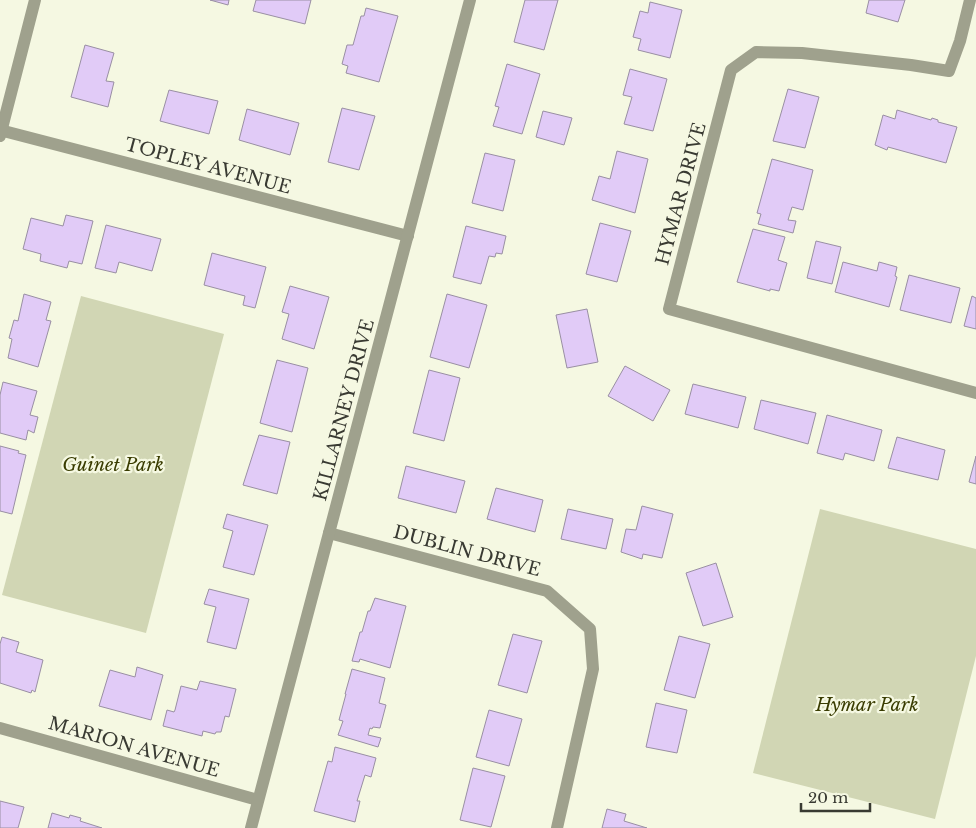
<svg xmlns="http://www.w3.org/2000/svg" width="976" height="828" viewBox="0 0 976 828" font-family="'Libre Baskerville',serif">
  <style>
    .green { fill: #d1d6b4 }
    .building { fill: #e1cbf7; stroke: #998fa3 }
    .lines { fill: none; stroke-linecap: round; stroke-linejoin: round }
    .minor { stroke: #9fa18d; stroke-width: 12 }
    .labels { text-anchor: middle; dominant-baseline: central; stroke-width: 4.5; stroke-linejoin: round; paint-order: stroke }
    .street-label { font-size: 18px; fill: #393a32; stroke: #f5f8e2 }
    .park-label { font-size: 18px; font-style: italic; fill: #393c01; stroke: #f5f8e2 }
  </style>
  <rect width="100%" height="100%" fill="#f5f8e2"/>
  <g class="green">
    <polygon points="81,296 224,334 146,633 2,595"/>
    <polygon points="820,509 976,549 976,656 935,819 753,773"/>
  </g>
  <g class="building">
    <polygon points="210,0 229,0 228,5"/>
    <polygon points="256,0 311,0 305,24 253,11"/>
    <polygon points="525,0 558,0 544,50 514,42"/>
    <polygon points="869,0 905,0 898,22 866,13"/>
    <polygon points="650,2 682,10 670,58 638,50 641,39 633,37 640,11 648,13"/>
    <polygon points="366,8 398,16 379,82 346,73 348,66 342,64 347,45 353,45 361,16 364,16"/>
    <polygon points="85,45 114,53 106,81 114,82 108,107 71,97"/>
    <polygon points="507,64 540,74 522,134 493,126 499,107 495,106"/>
    <polygon points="630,69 667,79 653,131 624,124 632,97 623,95"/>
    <polygon points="788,89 819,97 805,148 773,141"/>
    <polygon points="169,90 218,101 209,134 160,121"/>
    <polygon points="342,108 375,116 359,170 328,162"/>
    <polygon points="247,109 299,123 290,155 239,140"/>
    <polygon points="897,110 931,120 932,118 938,120 938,122 957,127 946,163 888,147 887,150 875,145 883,115 895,119"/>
    <polygon points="543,111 572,118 564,145 536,137"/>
    <polygon points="617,151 648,159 635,213 592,200 599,176 610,179"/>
    <polygon points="485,153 515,160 503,211 472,203"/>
    <polygon points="772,159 813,170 803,210 792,207 788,220 796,221 793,233 758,224 761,214 757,213"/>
    <polygon points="66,215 93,221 82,264 69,261 67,268 40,261 41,254 23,249 31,218 63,226"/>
    <polygon points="600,223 631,231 617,282 586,274"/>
    <polygon points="106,225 161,239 152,271 119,262 116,273 95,268"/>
    <polygon points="466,226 506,236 502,254 496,253 495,257 489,256 481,284 453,277"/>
    <polygon points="753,229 785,237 778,260 787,263 779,291 770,289 770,291 737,282"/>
    <polygon points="816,241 841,247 832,284 807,278"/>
    <polygon points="212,253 266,267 255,308 243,305 245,296 204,285"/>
    <polygon points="843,262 877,271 879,262 897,267 895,276 897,277 889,307 835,292"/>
    <polygon points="909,275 960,288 951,323 900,310"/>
    <polygon points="290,286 329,297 314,349 282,339 289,314 282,312"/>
    <polygon points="24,294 51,302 46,320 51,321 38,367 8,358 12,339 9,338 14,320 18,321"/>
    <polygon points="447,294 487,305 469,368 430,357"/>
    <polygon points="972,296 976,298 976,329 964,326"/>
    <polygon points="587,309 598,362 567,368 556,315"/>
    <polygon points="277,360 308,368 292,432 260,423"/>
    <polygon points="625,366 670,390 653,421 608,396"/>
    <polygon points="429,370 460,378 444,441 413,433"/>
    <polygon points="3,382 37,391 30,415 38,417 34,433 28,430 26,440 0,433 0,395"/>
    <polygon points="693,384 746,397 738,428 685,414"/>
    <polygon points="761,400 816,413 808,444 754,429"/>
    <polygon points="827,415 882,430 874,461 845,453 843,460 817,453"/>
    <polygon points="259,435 290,442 277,494 243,485"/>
    <polygon points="897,437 945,450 938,480 888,468"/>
    <polygon points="0,446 19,451 18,453 26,455 12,514 0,511"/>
    <polygon points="976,456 976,484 969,482"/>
    <polygon points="406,466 465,481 456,513 398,498"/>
    <polygon points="496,488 543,500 535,532 487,519"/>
    <polygon points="642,506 673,514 662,558 643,554 642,559 621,552 626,529 636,530"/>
    <polygon points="568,509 613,519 606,549 561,539"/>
    <polygon points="227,514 268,525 254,575 223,567 233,531 223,528"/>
    <polygon points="716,563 733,617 703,626 686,573"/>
    <polygon points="209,589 249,599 236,649 207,642 216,607 204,604"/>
    <polygon points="375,598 406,606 390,668 360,659 359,662 352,661 360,632 362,632 368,611 370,611"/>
    <polygon points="513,634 542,641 527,693 498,685"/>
    <polygon points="679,636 710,644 695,698 664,690"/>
    <polygon points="2,637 19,642 16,652 43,660 35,692 32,690 31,693 0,683 0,644"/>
    <polygon points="137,667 163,675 151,720 99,706 110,670 135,677"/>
    <polygon points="352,669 385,678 379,703 386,705 380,728 373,727 372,729 370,728 368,735 381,738 378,747 338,735 343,721 339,720 346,694 345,694"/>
    <polygon points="200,681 236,689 229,717 225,716 221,732 216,732 215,734 203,731 202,736 163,726 167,710 174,712 175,710 181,686 197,690"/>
    <polygon points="656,703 687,710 677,753 646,747"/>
    <polygon points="489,710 522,719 509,766 476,757"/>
    <polygon points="335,747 376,758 371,777 365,775 357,801 360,801 355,822 314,811 328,761 332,762"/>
    <polygon points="473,768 505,776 491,827 460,820"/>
    <polygon points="0,801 24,807 18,828 0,828"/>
    <polygon points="607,809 626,814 624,821 647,828 602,828"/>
    <polygon points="52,813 69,818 70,815 81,818 80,821 102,828 48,828"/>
  </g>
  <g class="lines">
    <g class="minor">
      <polyline points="970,0 960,41 949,71 911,65 802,53 756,52 731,70 669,309 976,393"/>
      <polyline points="0,130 408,236"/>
      <polyline points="0,136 35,0"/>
      <polyline points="329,533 547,591 590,629 593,669 557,828"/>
      <polyline points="0,728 258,800"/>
      <polyline points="251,828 470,0"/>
    </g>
  </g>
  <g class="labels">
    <g class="street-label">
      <text transform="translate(208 166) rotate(15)">TOPLEY AVENUE</text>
      <text transform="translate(681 194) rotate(-75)">HYMAR DRIVE</text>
      <text transform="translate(344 410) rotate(-75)">KILLARNEY DRIVE</text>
      <text transform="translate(467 551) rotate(15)">DUBLIN DRIVE</text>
      <text transform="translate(134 747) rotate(16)">MARION AVENUE</text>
    </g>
    <g class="park-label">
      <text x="113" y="465">Guinet Park</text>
      <text x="867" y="705">Hymar Park</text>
    </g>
  </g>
  <path d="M801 803v8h69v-8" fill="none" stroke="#393a32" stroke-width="2.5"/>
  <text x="808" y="803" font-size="15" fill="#393a32" stroke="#f5f8e2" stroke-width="4" paint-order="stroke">20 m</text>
</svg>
